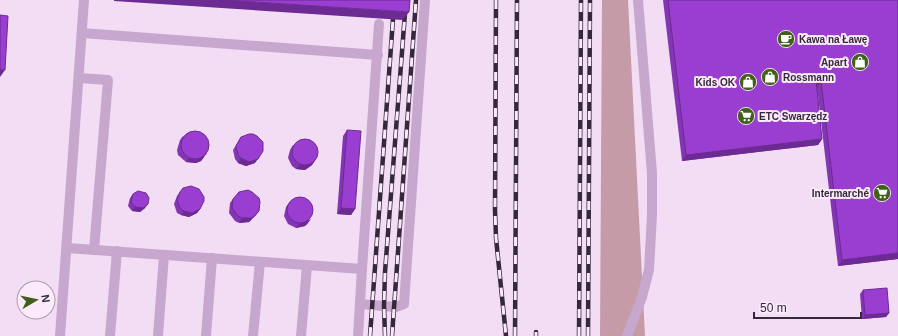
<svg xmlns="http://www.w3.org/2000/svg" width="898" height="336" viewBox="0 0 898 336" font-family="Helvetica,sans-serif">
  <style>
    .green { fill: #c59ba7 }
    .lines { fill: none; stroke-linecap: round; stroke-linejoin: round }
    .minor { stroke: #c8a7ce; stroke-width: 10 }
    .rail-casing { stroke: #34283a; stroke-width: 4.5 }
    .rail { stroke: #faeafb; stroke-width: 3; stroke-dasharray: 9; stroke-linecap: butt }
    .wall { fill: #8435b4 }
    .shaded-wall { fill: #6b2b92 }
    .building { fill: #993ed1; stroke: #6b2b92 }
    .labels { text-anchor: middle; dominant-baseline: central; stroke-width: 4; stroke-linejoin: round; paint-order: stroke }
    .poi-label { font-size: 10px; font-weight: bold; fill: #34283a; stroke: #faeafb; text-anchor: start }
  </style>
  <rect width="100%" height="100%" fill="#f2ddf5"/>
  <polygon class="green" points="602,0 628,0 645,336 600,336"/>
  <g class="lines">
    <g class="minor">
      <polyline points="82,33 378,55"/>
      <polyline points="79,78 108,80 94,250"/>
      <polyline points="67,248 362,269 358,336"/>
      <polyline points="362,269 379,24"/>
      <polyline points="360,304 396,307 404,304 425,0"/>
      <polyline points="60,336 84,0"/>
      <polyline points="110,336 117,251"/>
      <polyline points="158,336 164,255"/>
      <polyline points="206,336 212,258"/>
      <polyline points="253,336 260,262"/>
      <polyline points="301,336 307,266"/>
      <polyline points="627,336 642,297 649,270 652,215 652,173 638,0"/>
    </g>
    <defs>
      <g id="rail">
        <polyline points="496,0 495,210 496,238 506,336"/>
        <polyline points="370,336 393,19"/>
        <polyline points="385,336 384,306 385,272 406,0"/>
        <polyline points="392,336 416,0"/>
        <polyline points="515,336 517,0"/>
        <polyline points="536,336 536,332"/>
        <polyline points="579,336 581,0"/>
        <polyline points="588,336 590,0"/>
      </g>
    </defs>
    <use href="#rail" class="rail-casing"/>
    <use href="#rail" class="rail"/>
  </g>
  <g class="wall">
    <polygon points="663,0 898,0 898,259 838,266 817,87 822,139 818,145 682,161"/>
    <polygon points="347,130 355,209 351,215 337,214 343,136"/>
    <polygon points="183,136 204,157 201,161 196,163 186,162 178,155 177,150 180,140"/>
    <polygon points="241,137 255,163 246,166 238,163 235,159 233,150"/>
    <polygon points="293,145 312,165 305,170 296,169 292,166 288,158 290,150"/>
    <polygon points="180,192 200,209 197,213 189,217 181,215 177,213 174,204 177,196"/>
    <polygon points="133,194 145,208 140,212 132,211 128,206 130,198"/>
    <polygon points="233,199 259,211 256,215 249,222 239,223 235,221 229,213 230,203"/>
    <polygon points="289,203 308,223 305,226 296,228 288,224 284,216 286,207"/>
    <polygon points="863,290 889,313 886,317 862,319 860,294"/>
  </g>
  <g class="shaded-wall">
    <polygon points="114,0 224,0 409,12 403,20 114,1"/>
    <polygon points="0,70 5,70 0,77"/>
    <polygon points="816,81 821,81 817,87 812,88"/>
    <polygon points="822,139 818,145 682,161 686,155"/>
    <polygon points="207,153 201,161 196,163 186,162 189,158"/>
    <polygon points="241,158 258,159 255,163 246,166 238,163"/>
    <polygon points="315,161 312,165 305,170 296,169 299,165"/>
    <polygon points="148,204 145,208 140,212 132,211 135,207"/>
    <polygon points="341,208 355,209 351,215 337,214"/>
    <polygon points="200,209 197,213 189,217 181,215 184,211"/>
    <polygon points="259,211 256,215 249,222 239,223 242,218"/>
    <polygon points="311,219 308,223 305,226 296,228 299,224"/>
    <polygon points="898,253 898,259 838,266 842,260"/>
    <polygon points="889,313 886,317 862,319 865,315"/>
  </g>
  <g class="building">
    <polygon points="224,0 410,0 409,12"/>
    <polygon points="668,0 898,0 898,253 842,260 821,81 816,81 822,139 686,155"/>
    <polygon points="0,15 8,16 5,70 0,70"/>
    <polygon points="347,130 361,131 355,209 341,208"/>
    <circle cx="195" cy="145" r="14"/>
    <polygon points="249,134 253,134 257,136 263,142 263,151 258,159 249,162 241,158 238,155 236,146 241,137"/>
    <circle cx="305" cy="152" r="13"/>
    <polygon points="191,186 199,189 204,197 204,201 200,209 192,213 184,211 180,208 177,200 180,192 183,188"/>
    <polygon points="248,190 252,192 259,198 260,202 259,211 252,218 242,218 238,216 232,208 233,199 239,192"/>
    <polygon points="138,191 146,193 149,198 148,204 143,208 135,207 131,202 133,194"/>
    <circle cx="300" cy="210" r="13"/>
    <polygon points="887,288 889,313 865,315 863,290"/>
  </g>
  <defs>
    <symbol id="cafe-disc" viewBox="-11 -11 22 22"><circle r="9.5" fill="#416019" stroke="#faeafb"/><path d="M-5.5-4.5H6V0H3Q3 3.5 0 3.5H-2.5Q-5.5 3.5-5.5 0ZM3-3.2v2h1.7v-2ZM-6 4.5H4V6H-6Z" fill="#fff"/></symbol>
    <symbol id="shop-disc" viewBox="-11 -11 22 22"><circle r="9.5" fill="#416019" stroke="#faeafb"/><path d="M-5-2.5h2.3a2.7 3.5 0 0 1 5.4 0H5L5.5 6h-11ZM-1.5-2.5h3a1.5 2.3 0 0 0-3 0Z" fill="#fff"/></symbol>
    <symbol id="supermarket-disc" viewBox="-11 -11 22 22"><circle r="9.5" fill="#416019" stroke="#faeafb"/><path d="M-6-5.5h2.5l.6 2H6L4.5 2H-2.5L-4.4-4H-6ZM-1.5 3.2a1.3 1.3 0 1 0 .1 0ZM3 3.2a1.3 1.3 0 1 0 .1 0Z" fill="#fff"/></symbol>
  </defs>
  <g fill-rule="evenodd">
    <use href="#cafe-disc" x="776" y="29" width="20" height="20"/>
    <use href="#shop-disc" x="850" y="52" width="20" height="20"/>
    <use href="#shop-disc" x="760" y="67" width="20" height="20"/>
    <use href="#shop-disc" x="738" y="72" width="20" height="20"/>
    <use href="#supermarket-disc" x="736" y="106" width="20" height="20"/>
    <use href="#supermarket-disc" x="872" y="183" width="20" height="20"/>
  </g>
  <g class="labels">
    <g class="poi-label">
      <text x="799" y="39">Kawa na Ławę</text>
      <text x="847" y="62" text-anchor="end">Apart</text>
      <text x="783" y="77">Rossmann</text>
      <text x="735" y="82" text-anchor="end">Kids OK</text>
      <text x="759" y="116">ETC Swarzędz</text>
      <text x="869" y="193" text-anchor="end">Intermarché</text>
    </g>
  </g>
  <g transform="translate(36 300) rotate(81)"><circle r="19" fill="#faeafb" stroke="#ab9cae"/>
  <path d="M0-3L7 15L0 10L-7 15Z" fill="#416019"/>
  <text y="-6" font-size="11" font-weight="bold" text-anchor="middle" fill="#34283a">N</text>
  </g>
  <path d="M754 312v6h107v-6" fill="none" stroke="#34283a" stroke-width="2"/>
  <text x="760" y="312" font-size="12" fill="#34283a" stroke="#faeafb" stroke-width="3" paint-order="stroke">50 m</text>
</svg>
